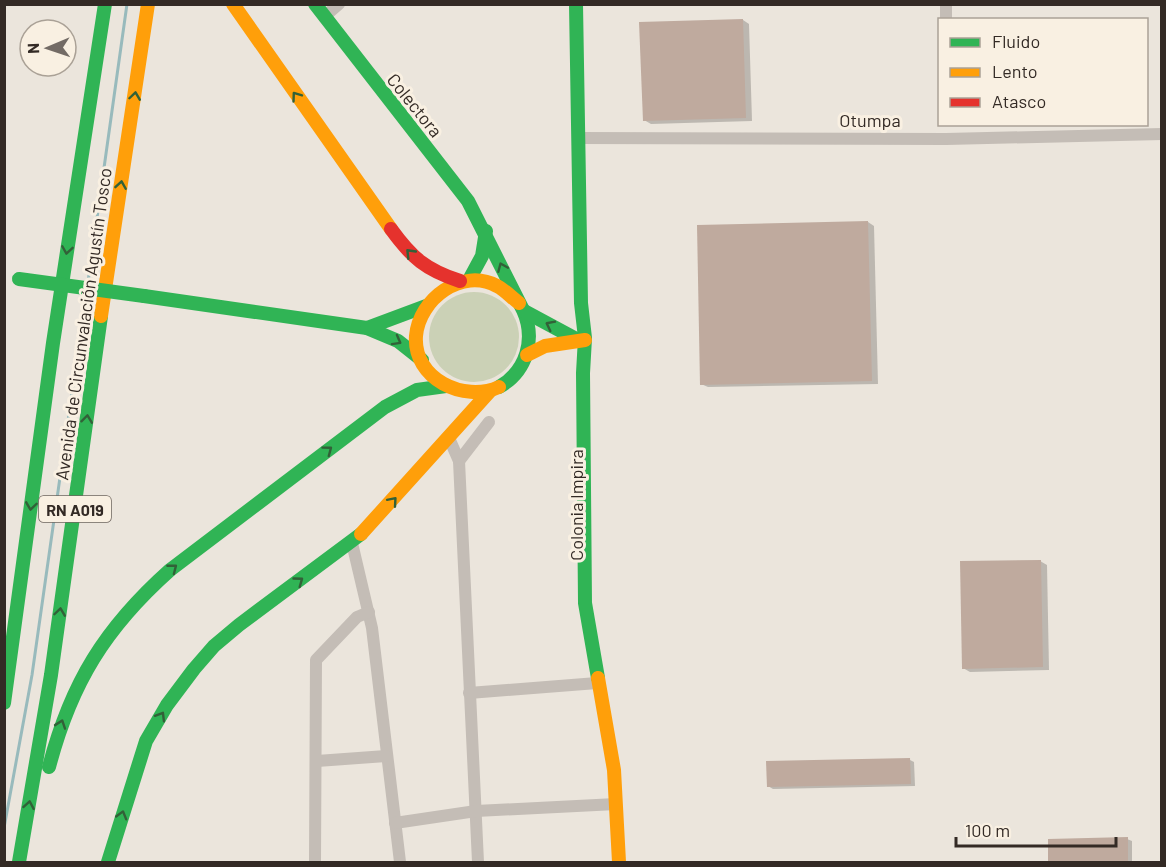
<svg xmlns="http://www.w3.org/2000/svg" width="1166" height="867" viewBox="0 0 1166 867" font-family="Barlow,sans-serif">
  <style>
    .green { fill: #cbd1b6 }
    .shadow { fill: #0003 }
    .lines { fill: none; stroke-linecap: round; stroke-linejoin: round }
    .stream { stroke: #98babc; stroke-width: 3 }
    .building { fill: #bfaa9e }
    .street { stroke: #c4bdb6; stroke-width: 12 }
    .fast { stroke: #30b455; stroke-width: 14 }
    .slow { stroke: #ff9f0a; stroke-width: 14 }
    .jam { stroke: #e5322d; stroke-width: 14 }
    .fast-bridge { stroke: #30b455; stroke-width: 14 }
    .oneway { stroke: #326138 }
    .labels { text-anchor: middle; dominant-baseline: central; stroke-width: 6; stroke-linejoin: round; paint-order: stroke }
    .shield { fill: #f9f0e2; stroke: #6e655e; stroke-width: 1.5 }
    .shield-label { font-size: 16px; font-weight: bold; fill: #332a25 }
    .street-label { font-size: 18px; fill: #332a25; stroke: #f9f0e2 }
  </style>
  <rect width="100%" height="100%" fill="#ebe5dc"/>
  <circle class="green" cx="474" cy="337" r="45"/>
  <g class="shadow">
    <polygon points="743,20 749,24 752,121 651,124 644,120"/>
    <polygon points="868,222 874,226 878,384 708,387 701,384 698,226"/>
    <polygon points="1040,561 1047,565 1049,670 970,672 963,668"/>
    <polygon points="910,760 914,762 915,786 773,789 768,786"/>
    <polygon points="1127,839 1132,841 1132,862 1050,862 1049,840"/>
  </g>
  <g class="lines">
    <g class="stream">
      <polyline points="88,282 127,4"/>
      <polyline points="4,828 32,675 86,294"/>
    </g>
  </g>
  <g class="building">
    <polygon points="743,19 746,118 643,121 639,22"/>
    <polygon points="868,221 872,381 700,385 697,225"/>
    <polygon points="1041,560 1043,667 962,669 960,561"/>
    <polygon points="910,758 911,784 767,787 766,761"/>
    <polygon points="1128,837 1128,862 1048,862 1048,839"/>
  </g>
  <g class="lines">
    <g class="street">
      <polyline points="324,17 339,4"/>
      <polyline points="946,20 946,4"/>
      <polyline points="578,138 946,139 1162,134"/>
      <polyline points="449,438 459,461 478,862"/>
      <polyline points="459,461 489,422"/>
      <polyline points="352,543 372,628 400,862"/>
      <polyline points="469,693 597,683"/>
      <polyline points="317,761 386,756"/>
      <polyline points="395,823 476,811 616,804"/>
      <polyline points="315,862 316,660 357,617 369,612"/>
    </g>
    <g class="fast">
      <path d="M315 4 468 201 523 310C536 339 527 371 499 387"/>
      <polyline points="576,4 581,303 585,338 583,373 585,603 598,678"/>
      <polyline points="469,280 482,256 486,231"/>
      <polyline points="144,296 367,328 398,341 422,360"/>
      <polyline points="524,311 576,339"/>
      <polyline points="367,328 426,306"/>
      <polyline points="4,703 53,343 105,4"/>
      <path d="M49 767C71 683 105 628 170 570L385 407 417 390 446 386"/>
      <polyline points="19,862 51,675 101,316"/>
      <polyline points="108,862 146,741 167,705 194,669 214,646 239,625 361,534"/>
    </g>
    <g class="slow">
      <polyline points="233,4 391,229"/>
      <polyline points="101,316 148,4"/>
      <polyline points="527,355 545,346 585,340"/>
      <path d="M499 387C464 403 413 379 416 336 419 299 462 267 497 286 505 290 512 298 519 303"/>
      <polyline points="361,534 490,391"/>
      <polyline points="598,678 614,770 619,862"/>
    </g>
    <path class="jam" d="M391 229C412 258 426 270 460 281"/>
    <polyline class="fast-bridge" points="19,279 144,296"/>
  </g>
  <defs><path id="oneway-chevron" d="M-2-3.5L2.5 0L-2 3.5" fill="none" stroke-width="1.6" stroke-linecap="round" stroke-linejoin="round" transform="scale(1.5)"/></defs>
  <g class="oneway">
    <use href="#oneway-chevron" transform="translate(135 96) rotate(-82)"/>
    <use href="#oneway-chevron" transform="translate(296 96) rotate(-126)"/>
    <use href="#oneway-chevron" transform="translate(121 185) rotate(-81)"/>
    <use href="#oneway-chevron" transform="translate(67 250) rotate(99)"/>
    <use href="#oneway-chevron" transform="translate(410 253) rotate(-134)"/>
    <use href="#oneway-chevron" transform="translate(502 267) rotate(-113)"/>
    <use href="#oneway-chevron" transform="translate(550 325) rotate(-153)"/>
    <use href="#oneway-chevron" transform="translate(397 341) rotate(29)"/>
    <use href="#oneway-chevron" transform="translate(87 419) rotate(-83)"/>
    <use href="#oneway-chevron" transform="translate(328 450) rotate(-37)"/>
    <use href="#oneway-chevron" transform="translate(393 501) rotate(-49)"/>
    <use href="#oneway-chevron" transform="translate(31 506) rotate(98)"/>
    <use href="#oneway-chevron" transform="translate(173 568) rotate(-38)"/>
    <use href="#oneway-chevron" transform="translate(299 581) rotate(-36)"/>
    <use href="#oneway-chevron" transform="translate(60 612) rotate(-82)"/>
    <use href="#oneway-chevron" transform="translate(161 716) rotate(-59)"/>
    <use href="#oneway-chevron" transform="translate(61 724) rotate(-71)"/>
    <use href="#oneway-chevron" transform="translate(29 805) rotate(-80)"/>
    <use href="#oneway-chevron" transform="translate(122 815) rotate(-74)"/>
  </g>
  <g class="labels">
    <rect class="shield" x="39" y="496" width="72" height="26" rx="4.5"/>
    <g class="shield-label">
      <text x="75" y="509">RN A019</text>
    </g>
    <g class="street-label">
      <text transform="translate(415 105) rotate(51)">Colectora</text>
      <text x="870" y="120">Otumpa</text>
      <text transform="translate(83 324) rotate(-82)">Avenida de Circunvalación Agustín Tosco</text>
      <text transform="translate(576 505) rotate(-90)">Colonia Impira</text>
    </g>
  </g>
  <rect width="1166" height="867" fill="none" stroke="#332a25" stroke-width="12"/>
  <rect x="938" y="18" width="210" height="108" fill="#f9f0e2" stroke="#aaa196" stroke-width="1.5"/>
  <rect x="950" y="38" width="30" height="9" fill="#30b455" stroke="#aaa196" stroke-width="1.5"/>
  <text x="992" y="48" font-size="18" fill="#332a25">Fluido</text>
  <rect x="950" y="68" width="30" height="9" fill="#ff9f0a" stroke="#aaa196" stroke-width="1.5"/>
  <text x="992" y="78" font-size="18" fill="#332a25">Lento</text>
  <rect x="950" y="98" width="30" height="9" fill="#e5322d" stroke="#aaa196" stroke-width="1.5"/>
  <text x="992" y="108" font-size="18" fill="#332a25">Atasco</text>
  <g transform="translate(48 48) rotate(268)"><circle r="28" fill="#f9f0e2" stroke="#aaa196" stroke-width="1.5"/>
  <path d="M0-4.5L10 22L0 15L-10 22Z" fill="#736b65"/>
  <text y="-9" font-size="16" font-weight="bold" text-anchor="middle" fill="#332a25">N</text>
  </g>
  <path d="M956 837v9h160v-9" fill="none" stroke="#332a25" stroke-width="3"/>
  <text x="965" y="837" font-size="18" fill="#332a25" stroke="#f9f0e2" stroke-width="4.5" paint-order="stroke">100 m</text>
</svg>
